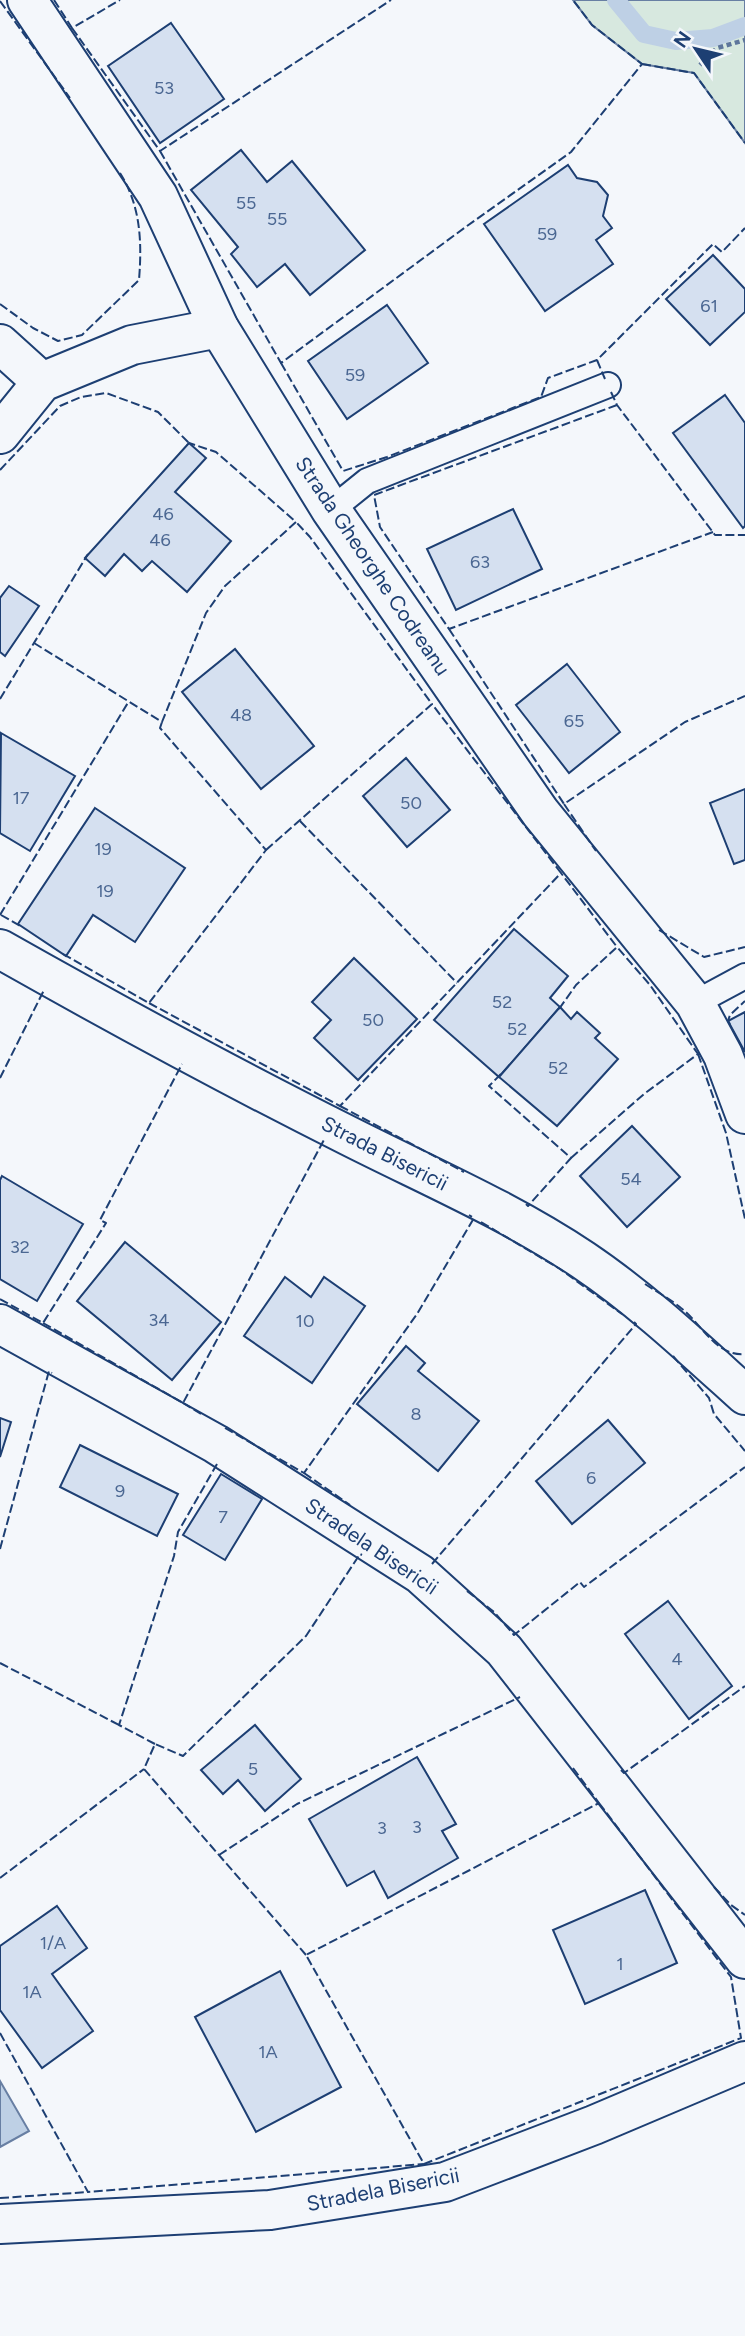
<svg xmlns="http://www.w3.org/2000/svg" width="745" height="2336" viewBox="0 0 745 2336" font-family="Figtree,sans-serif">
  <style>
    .green { fill: #d7e8df; stroke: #687fa3; stroke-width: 2 }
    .water { fill: #bed0e5; stroke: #687fa3; stroke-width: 2 }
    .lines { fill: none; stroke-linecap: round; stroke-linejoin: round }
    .stream { stroke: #bed0e5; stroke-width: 18 }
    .building { fill: #d5e0f0; stroke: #1d3f73; stroke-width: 2 }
    .lane-casing { stroke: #1d3f73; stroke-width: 28 }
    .street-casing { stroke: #1d3f73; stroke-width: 42 }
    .path { stroke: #5e769c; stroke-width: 4.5; stroke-dasharray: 5 3.5; stroke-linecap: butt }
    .lane { stroke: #f4f7fb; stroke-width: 24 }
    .street { stroke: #f4f7fb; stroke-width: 38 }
    .fence { stroke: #1d3f73; stroke-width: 2; stroke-dasharray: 9 3.5; stroke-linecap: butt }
    .labels { text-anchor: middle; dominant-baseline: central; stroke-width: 5; stroke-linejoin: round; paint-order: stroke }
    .number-label { font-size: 18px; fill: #4b6792 }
    .street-label { font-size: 21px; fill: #1d3f73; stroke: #f4f7fb }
  </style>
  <rect width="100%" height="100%" fill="#f4f7fb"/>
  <polygon class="green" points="573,0 745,0 745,143 694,73 642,64 592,25"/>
  <polygon class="water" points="0,2081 29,2131 0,2147"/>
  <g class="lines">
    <polyline class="stream" points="616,0 644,34 676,41 713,38 745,26"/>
  </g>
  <g class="building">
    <polygon points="171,23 224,99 160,143 108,66"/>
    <polygon points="241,150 267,182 292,161 365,250 310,295 285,264 257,287 231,254 238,247 191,190"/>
    <polygon points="568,165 577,178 597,182 608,195 603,216 612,228 596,240 613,264 545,311 484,224"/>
    <polygon points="713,255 745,289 745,312 710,345 666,299"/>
    <polygon points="387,305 428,363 347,419 308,361"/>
    <polygon points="725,395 745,423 745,526 743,528 673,433"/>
    <polygon points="189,443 206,458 175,492 231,541 187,592 152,561 142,571 124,554 105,576 85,558"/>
    <polygon points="513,509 542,569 456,610 427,549"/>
    <polygon points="9,586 39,606 5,656 0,652 0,598"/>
    <polygon points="235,649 314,746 261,789 182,692"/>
    <polygon points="567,664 620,732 569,773 516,705"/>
    <polygon points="1,733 75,776 30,851 0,833"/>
    <polygon points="406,758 450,810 407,847 363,796"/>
    <polygon points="745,789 745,860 734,864 710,803"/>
    <polygon points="95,808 185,868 135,942 93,915 66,956 18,924"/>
    <polygon points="514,929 568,976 550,998 560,1007 499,1077 434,1020"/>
    <polygon points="354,958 417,1019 358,1080 314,1038 331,1020 312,1002"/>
    <polygon points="560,1007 571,1019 577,1012 600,1033 595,1038 618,1059 557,1126 499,1077"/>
    <polygon points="745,1012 745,1052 728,1021"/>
    <polygon points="632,1126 680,1177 627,1227 580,1176"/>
    <polygon points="2,1176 83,1224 37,1301 0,1279 0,1180"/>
    <polygon points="125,1242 221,1322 172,1380 77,1301"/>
    <polygon points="285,1277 311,1297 324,1277 365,1306 312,1383 244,1336"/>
    <polygon points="406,1346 425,1363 418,1371 479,1421 438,1471 357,1404"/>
    <polygon points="0,1418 11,1422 0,1457"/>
    <polygon points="608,1420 645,1463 572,1524 536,1481"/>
    <polygon points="80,1445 178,1494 157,1536 60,1487"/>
    <polygon points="221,1474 262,1499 225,1560 183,1535"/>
    <polygon points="668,1601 732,1686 689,1719 625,1634"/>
    <polygon points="255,1725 301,1779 265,1811 238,1780 223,1794 201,1770"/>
    <polygon points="417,1757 456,1824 442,1831 458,1858 388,1898 374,1871 347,1886 309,1819"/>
    <polygon points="645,1890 677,1963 585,2004 553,1930"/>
    <polygon points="57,1906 87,1948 52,1974 93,2031 42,2068 0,2010 0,1946"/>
    <polygon points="280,1971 341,2087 256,2132 195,2017"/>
  </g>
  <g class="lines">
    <defs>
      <g id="lane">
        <polyline points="331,510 367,481 608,385"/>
        <polyline points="695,1003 745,976"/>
      </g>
      <g id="street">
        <polyline points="27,0 158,196 219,328 331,510 540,812 695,1003 723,1055 745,1114"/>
        <polyline points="0,344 42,382"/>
        <polyline points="0,434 42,382 132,345 219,328"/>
        <path d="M0 949C115 1014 231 1077 349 1136 428 1176 510 1211 583 1260 641 1299 693 1348 745 1395"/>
        <polyline points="0,1324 216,1444 420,1574 504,1650 745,1959"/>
        <polyline points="0,2224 270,2210 445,2182 594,2125 745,2061"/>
      </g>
    </defs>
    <use href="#lane" class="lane-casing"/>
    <use href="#street" class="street-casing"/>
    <polyline class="path" points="700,65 717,48 745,40"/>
    <use href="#lane" class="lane"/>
    <use href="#street" class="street"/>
    <g class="fence">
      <polyline points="54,0 72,28 120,0"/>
      <polyline points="0,1 70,98"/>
      <polyline points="72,28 160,151 391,0"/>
      <polyline points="642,64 694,73 745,143"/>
      <polyline points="160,151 281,363 467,226 571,152 642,64 592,25 573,0"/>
      <path d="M0 304 33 328 58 341 82 335 139 280C142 243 141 206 120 173"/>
      <polyline points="597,360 605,379"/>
      <polyline points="281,363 343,471 387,457 541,397 548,378 597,360 713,244 722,252 745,228"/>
      <polyline points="611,392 617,405 715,535 745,535"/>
      <polyline points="617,405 374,495 380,527 449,629 713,532"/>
      <polyline points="0,470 60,406 81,397 106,393 158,412 189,443 187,445"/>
      <polyline points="449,629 564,804 685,722 745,696"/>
      <polyline points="34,643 162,722 206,613 225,586 296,522 216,452 189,443"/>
      <polyline points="0,699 88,554"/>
      <polyline points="564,804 596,851"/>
      <polyline points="300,821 457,983"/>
      <polyline points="266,850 432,704 310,537 296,522"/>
      <polyline points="0,915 129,701"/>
      <polyline points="1,915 22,927"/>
      <polyline points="659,930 704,957 745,947"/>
      <polyline points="63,954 149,1003 266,850 160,728 162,722"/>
      <polyline points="149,1003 340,1106 561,873 432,704"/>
      <polyline points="559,1009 576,985 617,947 561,873"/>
      <polyline points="730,1024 728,1021 730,1015 745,1001"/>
      <polyline points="698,1054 726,1133 745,1219"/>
      <polyline points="501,1074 489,1086 571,1158 528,1206 526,1204"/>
      <polyline points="0,1078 44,990"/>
      <polyline points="340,1106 464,1172"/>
      <polyline points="571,1158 644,1094 698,1054 650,985 617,947"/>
      <polyline points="481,1222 560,1269 622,1314"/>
      <path d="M645 1284C657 1292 670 1299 681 1308 702 1324 716 1357 745 1354"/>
      <polyline points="0,1299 43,1323 106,1223 100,1220 182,1064"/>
      <polyline points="43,1323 183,1403 325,1138"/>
      <polyline points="673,1356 709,1398 714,1414 745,1451"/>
      <polyline points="183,1403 201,1414"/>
      <polyline points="225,1428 304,1473 417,1314 474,1218 469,1215"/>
      <polyline points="304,1473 350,1505"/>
      <polyline points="0,1549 49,1371 52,1373"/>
      <polyline points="432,1564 636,1324 634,1322"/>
      <polyline points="467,1591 494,1612 514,1635 580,1582 584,1587 745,1467"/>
      <polyline points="0,1663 119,1725"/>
      <polyline points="155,1744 119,1725 174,1556 178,1532 217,1464"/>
      <polyline points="573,1768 599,1803"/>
      <polyline points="621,1770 624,1773 745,1686"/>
      <polygon points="599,1803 731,1977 741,2038 424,2164 306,1955"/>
      <polyline points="219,1855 297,1804 520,1697"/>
      <polyline points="0,1878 144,1769"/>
      <polyline points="714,1887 731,1905 745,1915"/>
      <polyline points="306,1955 144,1769 155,1744 183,1756 306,1636 360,1554 362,1555"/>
      <polyline points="0,2033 88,2192 424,2164"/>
      <polyline points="0,2198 88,2192"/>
    </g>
  </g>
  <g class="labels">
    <g class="number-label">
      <text x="164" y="88">53</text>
      <text x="246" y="203">55</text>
      <text x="277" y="219">55</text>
      <text x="547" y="234">59</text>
      <text x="709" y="306">61</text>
      <text x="355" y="375">59</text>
      <text x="163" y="514">46</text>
      <text x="160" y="540">46</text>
      <text x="480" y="562">63</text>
      <text x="241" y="715">48</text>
      <text x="574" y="721">65</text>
      <text x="21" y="798">17</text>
      <text x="411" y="803">50</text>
      <text x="103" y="849">19</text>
      <text x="105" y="891">19</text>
      <text x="502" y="1002">52</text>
      <text x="373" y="1020">50</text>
      <text x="517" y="1029">52</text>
      <text x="558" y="1068">52</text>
      <text x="631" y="1179">54</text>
      <text x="20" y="1247">32</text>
      <text x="159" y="1320">34</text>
      <text x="305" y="1321">10</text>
      <text x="416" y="1414">8</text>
      <text x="591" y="1478">6</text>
      <text x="120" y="1491">9</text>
      <text x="223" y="1517">7</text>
      <text x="677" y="1659">4</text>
      <text x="253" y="1769">5</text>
      <text x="417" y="1827">3</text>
      <text x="382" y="1828">3</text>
      <text x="53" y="1943">1/A</text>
      <text x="620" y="1964">1</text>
      <text x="32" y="1992">1A</text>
      <text x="268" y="2052">1A</text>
    </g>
    <g class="street-label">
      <text transform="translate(373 566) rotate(56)">Strada Gheorghe Codreanu</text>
      <text transform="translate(385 1153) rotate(27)">Strada Bisericii</text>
      <text transform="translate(372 1546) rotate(34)">Stradela Bisericii</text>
      <text transform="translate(383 2189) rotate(-11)">Stradela Bisericii</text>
    </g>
  </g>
  <g transform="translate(696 49) rotate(305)" stroke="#f4f7fb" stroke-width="5" paint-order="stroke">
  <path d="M0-5L12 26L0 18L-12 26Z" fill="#1d3f73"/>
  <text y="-10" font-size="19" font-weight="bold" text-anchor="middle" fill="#1d3f73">N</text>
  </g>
</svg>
